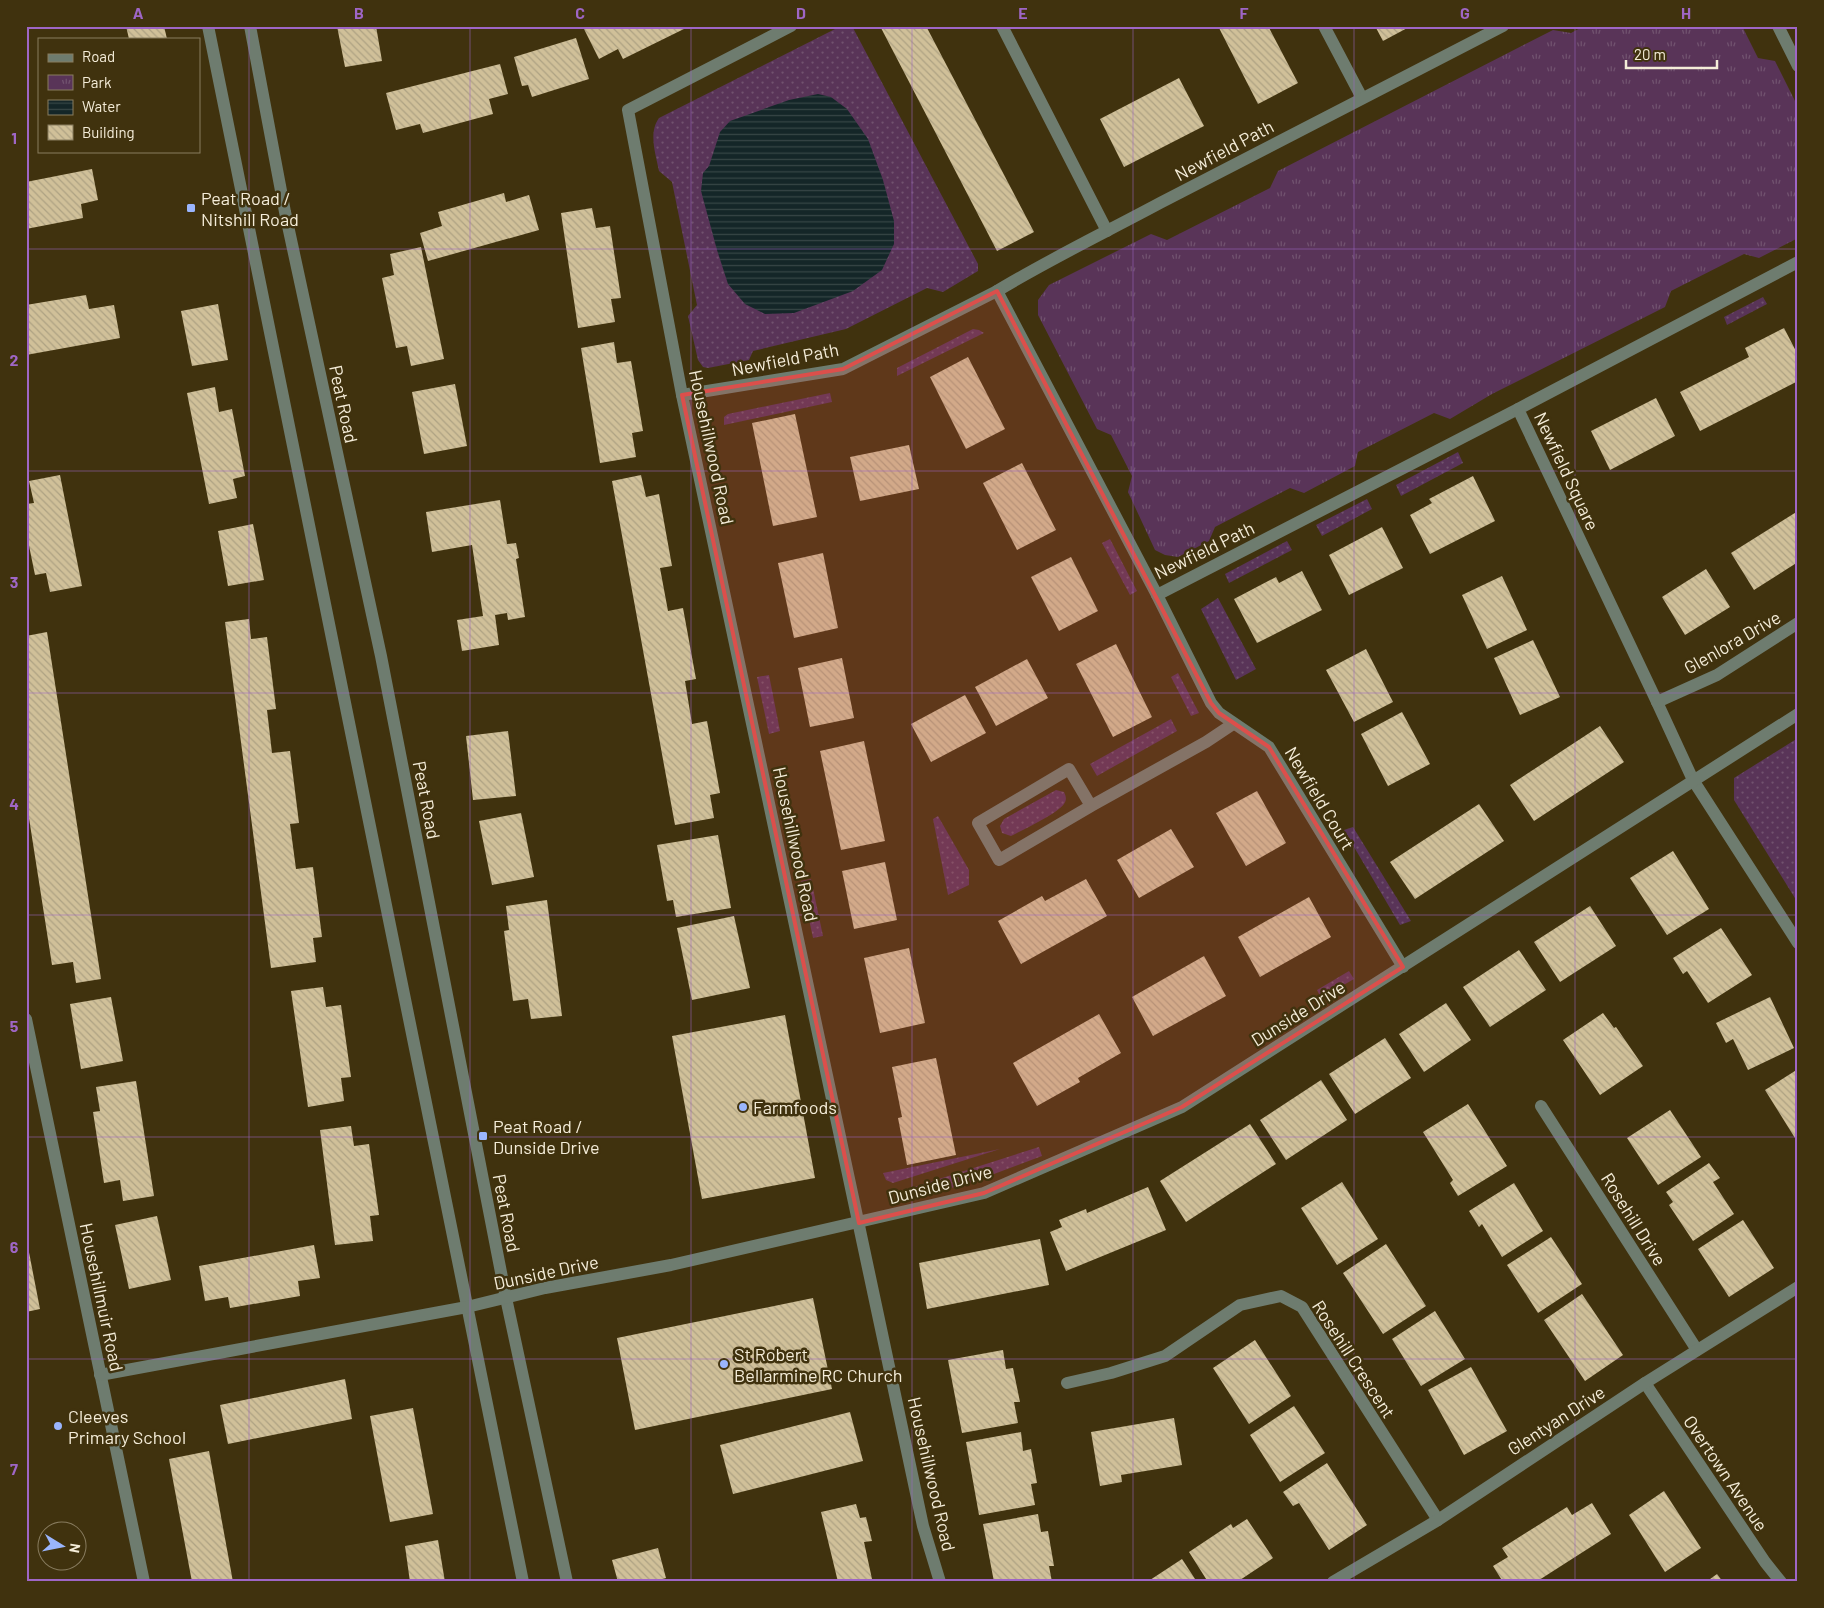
<svg xmlns="http://www.w3.org/2000/svg" width="1824" height="1608" viewBox="0 0 1824 1608" font-family="Barlow,sans-serif">
  <style>
    .grass { fill: url(#grass-dots) }
    .park { fill: url(#park-tufts) }
    .water { fill: url(#water-rules) }
    .building { fill: url(#building-back-hatch) }
    .lines { fill: none; stroke-linecap: round; stroke-linejoin: round }
    .minor { stroke: #6e7c6f; stroke-width: 12 }
    .marked { fill: #dc4f4b; fill-opacity: 0.2; stroke: #dc4f4b; stroke-width: 4; stroke-linejoin: round }
    .grid { fill: none; stroke: #9f66c6; stroke-width: 1; stroke-opacity: 0.55 }
    .poi-dot { fill: #9ab5fd; stroke: #40320e; stroke-width: 2 }
    .labels { text-anchor: middle; dominant-baseline: central; stroke-width: 5; stroke-linejoin: round; paint-order: stroke }
    .street-label { font-size: 18px; fill: #f4ecd8; stroke: #40320e }
    .poi-label { font-size: 18px; fill: #f4ecd8; stroke: #40320e; text-anchor: start }
    .neatline { fill: none; stroke: #9f66c6; stroke-width: 2 }
    .grid-label { font-size: 16px; text-anchor: middle; font-weight: bold; fill: #9f66c6 }
  </style>
  <defs>
    <pattern id="grass-dots" width="8" height="8" patternUnits="userSpaceOnUse" patternTransform="scale(1.25)"><rect width="8" height="8" fill="#593458"/><path d="M2 2h.1M6 6h.1" fill="none" stroke="#71526f" stroke-width="1.8" stroke-linecap="round"/></pattern>
    <pattern id="park-tufts" width="24" height="20" patternUnits="userSpaceOnUse" patternTransform="scale(1.25)"><rect width="24" height="20" fill="#593458"/><path d="M3 7l-1-3M5 7V3M7 7l1-3M15 17l-1-3M17 17v-4M19 17l1-3" fill="none" stroke="#71526f"/></pattern>
    <pattern id="water-rules" width="6" height="5" patternUnits="userSpaceOnUse" patternTransform="scale(1.25)"><rect width="6" height="5" fill="#142628"/><path d="M0 2.5h6" fill="none" stroke="#374646"/></pattern>
    <pattern id="building-back-hatch" width="6" height="6" patternUnits="userSpaceOnUse" patternTransform="scale(1.25)"><rect width="6" height="6" fill="#d0c099"/><path d="M-1 5l2 2M0 0l6 6M5-1l2 2" fill="none" stroke="#aea283"/></pattern>
  </defs>
  <rect width="100%" height="100%" fill="#40320e"/>
  <g class="grass">
    <path d="M841 26H852L978 264V271L943 292 927 288 846 329 753 351 749 360 708 368 703 367 698 360 688 316 697 305 672 182 659 171C656 155 648 133 659 118Z"/>
    <polygon points="1763,297 1767,304 1727,325 1724,317"/>
    <polygon points="973,329 979,330 984,333 897,376 897,368"/>
    <polygon points="830,393 832,402 724,425 724,417 728,414"/>
    <polygon points="1458,452 1463,463 1401,496 1396,485"/>
    <polygon points="1367,499 1372,509 1322,536 1316,525"/>
    <polygon points="1110,539 1137,591 1130,595 1102,543"/>
    <polygon points="1287,541 1292,550 1229,583 1225,574"/>
    <polygon points="1218,598 1256,669 1236,680 1201,609"/>
    <polygon points="1178,673 1199,713 1191,716 1171,677"/>
    <polygon points="769,675 780,731 769,734 757,677"/>
    <polygon points="1171,719 1177,731 1097,776 1090,764"/>
    <polygon points="1798,738 1798,903 1734,800 1734,778"/>
    <path d="M1056 790 1064 792C1066 796 1067 800 1064 804 1058 813 1023 830 1011 836L1002 833 1000 826 1004 819Z"/>
    <polygon points="938,816 969,870 969,885 948,895 933,819"/>
    <polygon points="1353,827 1411,921 1400,925 1344,830"/>
    <polygon points="811,879 823,936 813,938 801,881"/>
    <polygon points="1349,971 1354,979 1321,998 1317,990"/>
    <polygon points="1039,1147 1042,1156 978,1180 918,1198 914,1187"/>
    <polygon points="1000,1149 893,1183 886,1180 883,1173"/>
  </g>
  <polygon class="park" points="1584,26 1742,26 1758,58 1775,61 1798,107 1798,238 1759,258 1744,254 1671,291 1665,307 1492,394 1450,419 1434,413 1358,452 1355,466 1304,493 1290,488 1215,527 1209,541 1178,557 1165,555 1155,550 1128,492 1132,476 1111,435 1097,429 1038,315 1038,300 1049,285 1151,234 1167,240 1270,188 1278,171 1553,30 1571,33"/>
  <polygon class="water" points="818,94 831,97 847,109 868,139 883,180 894,221 894,244 882,270 853,291 794,313 765,314 745,304 728,284 717,250 701,191 703,173 709,166 720,132 730,121 789,100"/>
  <g class="building">
    <polygon points="126,26 164,26 167,39 129,39"/>
    <polygon points="337,26 376,26 382,61 345,67"/>
    <polygon points="585,26 690,26 623,59 618,49 599,59 583,27"/>
    <polygon points="880,26 926,26 1034,232 997,251"/>
    <polygon points="1218,26 1268,26 1298,83 1258,104"/>
    <polygon points="1375,26 1411,26 1383,41"/>
    <polygon points="576,38 589,79 532,97 528,85 522,86 514,57"/>
    <polygon points="500,64 508,94 489,99 493,114 423,133 420,124 396,130 386,93"/>
    <polygon points="1179,78 1204,126 1124,167 1100,119"/>
    <polygon points="92,169 98,200 81,204 83,218 26,229 26,182"/>
    <polygon points="504,193 506,202 529,195 539,230 428,261 420,233 442,226 438,212"/>
    <polygon points="592,208 596,228 610,226 621,298 611,299 615,322 578,328 561,213"/>
    <polygon points="421,247 444,359 411,366 407,346 396,348 382,278 394,275 390,254"/>
    <polygon points="86,295 89,309 114,305 120,338 26,355 26,305"/>
    <polygon points="218,304 228,360 192,366 181,311"/>
    <polygon points="1784,328 1798,355 1798,381 1700,431 1680,392 1749,357 1745,348"/>
    <polygon points="614,342 617,363 631,361 643,431 632,433 636,457 600,463 581,348"/>
    <polygon points="968,357 1005,429 966,449 930,377"/>
    <polygon points="455,384 467,446 424,454 412,392"/>
    <polygon points="215,387 219,412 232,409 245,476 233,479 237,498 209,504 187,393"/>
    <polygon points="1656,398 1675,436 1610,470 1591,431"/>
    <polygon points="795,414 817,517 773,526 752,423"/>
    <polygon points="909,445 919,489 860,501 850,457"/>
    <polygon points="1022,463 1056,530 1017,550 983,483"/>
    <polygon points="60,475 82,586 50,592 46,573 35,575 26,531 26,504 34,503 29,481"/>
    <polygon points="641,475 646,497 659,494 672,566 660,568 668,611 683,608 696,679 685,681 692,724 707,721 720,793 710,795 714,818 675,825 612,481"/>
    <polygon points="1473,476 1495,521 1430,554 1410,515 1432,503 1429,499"/>
    <polygon points="500,500 507,544 516,543 519,558 516,559 525,617 508,620 507,613 495,615 499,645 462,651 457,620 483,616 472,545 432,552 426,512"/>
    <polygon points="1798,511 1798,562 1754,590 1731,553"/>
    <polygon points="253,524 264,580 228,586 218,531"/>
    <polygon points="1382,527 1403,568 1349,595 1329,555"/>
    <polygon points="823,553 838,628 794,638 778,563"/>
    <polygon points="1071,557 1098,611 1059,631 1031,577"/>
    <polygon points="1706,569 1730,607 1685,635 1662,597"/>
    <polygon points="1302,571 1322,610 1257,643 1234,599 1276,577 1279,583"/>
    <polygon points="1502,576 1527,630 1487,649 1462,595"/>
    <polygon points="249,619 251,639 267,637 276,709 267,710 272,753 290,751 299,823 290,824 296,869 313,867 322,937 313,938 316,962 271,968 225,622"/>
    <polygon points="47,632 101,979 76,983 73,962 52,965 26,799 26,636"/>
    <polygon points="1533,640 1560,697 1520,715 1494,658"/>
    <polygon points="1116,644 1152,717 1113,737 1076,664"/>
    <polygon points="1366,649 1393,702 1354,722 1326,670"/>
    <polygon points="842,658 854,718 810,727 798,668"/>
    <polygon points="1027,659 1048,698 996,726 975,687"/>
    <polygon points="965,695 986,733 931,762 911,724"/>
    <polygon points="1402,712 1430,764 1388,786 1361,734"/>
    <polygon points="1600,726 1624,762 1534,821 1510,785"/>
    <polygon points="508,731 516,796 473,800 466,736"/>
    <polygon points="864,741 885,841 841,850 820,751"/>
    <polygon points="1257,791 1286,843 1246,866 1216,813"/>
    <polygon points="1479,804 1504,841 1415,899 1390,862"/>
    <polygon points="521,813 534,877 492,885 479,821"/>
    <polygon points="1171,829 1194,867 1139,898 1117,860"/>
    <polygon points="718,835 731,908 676,917 673,900 667,901 657,845"/>
    <polygon points="1673,851 1709,909 1667,935 1630,878"/>
    <polygon points="885,862 897,920 854,929 842,871"/>
    <polygon points="1086,879 1107,916 1021,964 998,921 1042,896 1045,901"/>
    <polygon points="1309,897 1331,937 1260,977 1238,937"/>
    <polygon points="547,900 562,1016 531,1019 528,999 513,1001 504,931 509,930 506,906"/>
    <polygon points="1590,906 1616,946 1560,982 1534,942"/>
    <polygon points="734,916 750,988 692,1000 677,928"/>
    <polygon points="1721,928 1752,975 1708,1003 1687,971 1683,974 1673,958"/>
    <polygon points="909,948 925,1023 880,1033 864,958"/>
    <polygon points="1519,950 1546,990 1490,1027 1463,987"/>
    <polygon points="1204,956 1226,996 1153,1036 1132,997"/>
    <polygon points="323,987 326,1007 341,1005 351,1077 341,1078 344,1101 308,1107 291,991"/>
    <polygon points="111,997 123,1061 81,1069 70,1004"/>
    <polygon points="1770,997 1794,1048 1748,1070 1733,1039 1726,1043 1716,1023"/>
    <polygon points="1446,1003 1471,1040 1424,1072 1399,1034"/>
    <polygon points="1603,1013 1614,1028 1616,1027 1643,1066 1600,1095 1563,1040"/>
    <polygon points="1099,1014 1121,1053 1078,1078 1080,1082 1037,1106 1013,1063"/>
    <polygon points="785,1015 815,1178 702,1199 672,1036"/>
    <polygon points="1385,1038 1411,1078 1355,1114 1329,1074"/>
    <polygon points="936,1058 956,1155 907,1165 898,1118 902,1117 892,1067"/>
    <polygon points="1798,1069 1798,1136 1795,1138 1765,1090"/>
    <polygon points="1321,1080 1347,1120 1286,1160 1260,1120"/>
    <polygon points="136,1081 154,1196 123,1201 120,1180 104,1183 93,1112 100,1111 96,1087"/>
    <polygon points="1468,1104 1507,1166 1458,1196 1450,1183 1453,1180 1423,1132"/>
    <polygon points="1670,1110 1701,1157 1658,1185 1627,1138"/>
    <polygon points="1250,1124 1276,1164 1186,1222 1160,1181"/>
    <polygon points="351,1126 354,1146 369,1144 379,1215 370,1216 373,1241 335,1245 320,1130"/>
    <polygon points="1709,1163 1720,1178 1713,1182 1734,1214 1693,1241 1669,1205 1673,1202 1666,1192"/>
    <polygon points="1342,1182 1378,1239 1337,1265 1301,1208"/>
    <polygon points="1514,1183 1543,1231 1502,1257 1482,1224 1479,1227 1469,1211"/>
    <polygon points="1148,1187 1166,1230 1066,1271 1050,1232 1062,1227 1059,1220 1086,1209 1087,1213"/>
    <polygon points="157,1216 171,1280 129,1289 115,1225"/>
    <polygon points="1743,1220 1774,1268 1729,1297 1698,1249"/>
    <polygon points="1551,1237 1582,1284 1538,1313 1507,1265"/>
    <polygon points="1040,1239 1049,1285 927,1309 919,1263"/>
    <polygon points="27,1242 40,1309 26,1312 26,1243"/>
    <polygon points="1386,1244 1426,1306 1383,1334 1343,1273"/>
    <polygon points="314,1245 320,1278 298,1281 300,1296 230,1308 228,1297 205,1301 199,1266"/>
    <polygon points="1582,1294 1623,1355 1585,1381 1544,1320"/>
    <polygon points="813,1298 832,1389 635,1430 617,1338"/>
    <polygon points="1435,1311 1465,1359 1421,1386 1392,1339"/>
    <polygon points="1255,1340 1291,1396 1249,1424 1213,1368"/>
    <polygon points="1003,1350 1006,1369 1013,1368 1020,1402 1014,1402 1018,1423 962,1433 948,1360"/>
    <polygon points="1471,1367 1507,1431 1464,1455 1428,1390"/>
    <polygon points="345,1379 352,1419 228,1444 220,1405"/>
    <polygon points="1294,1406 1325,1453 1280,1482 1250,1435"/>
    <polygon points="413,1408 433,1514 390,1522 370,1416"/>
    <polygon points="850,1412 863,1461 733,1494 720,1445"/>
    <polygon points="1174,1418 1182,1465 1121,1475 1122,1482 1100,1486 1091,1432"/>
    <polygon points="1021,1432 1023,1451 1031,1449 1037,1483 1031,1484 1035,1505 979,1515 966,1442"/>
    <polygon points="209,1451 233,1582 192,1582 169,1459"/>
    <polygon points="1327,1463 1367,1525 1329,1550 1299,1503 1293,1506 1283,1492"/>
    <polygon points="1664,1491 1701,1548 1665,1572 1629,1515"/>
    <polygon points="1592,1503 1611,1534 1536,1582 1503,1582 1493,1566 1508,1557 1502,1548 1567,1507 1572,1515"/>
    <polygon points="856,1504 860,1518 866,1517 872,1541 864,1542 872,1579 859,1582 838,1582 821,1512"/>
    <polygon points="1038,1514 1041,1532 1048,1531 1054,1566 1049,1566 1052,1582 994,1582 983,1524"/>
    <polygon points="1247,1519 1273,1558 1237,1582 1208,1582 1189,1552 1231,1524 1233,1528"/>
    <polygon points="438,1540 445,1582 410,1582 405,1546"/>
    <polygon points="658,1548 666,1578 653,1582 618,1582 612,1560"/>
    <polygon points="1182,1559 1197,1582 1147,1582"/>
    <polygon points="1717,1574 1723,1582 1706,1582"/>
  </g>
  <g class="lines">
    <g class="minor">
      <polyline points="208,26 523,1582"/>
      <polyline points="250,26 285,212 381,656 506,1298 567,1582"/>
      <polyline points="791,26 628,110 682,395 923,1526 940,1582"/>
      <polyline points="1002,26 1107,231"/>
      <polyline points="1324,26 1362,98"/>
      <path d="M1503 26C1389 85 1274 143 1160 203 1106 232 1050 259 997 291L1157 595 1518 409"/>
      <polyline points="1778,26 1798,66"/>
      <polyline points="1798,262 1518,409 1657,702 1693,780 1798,943"/>
      <polyline points="682,395 843,369 997,291"/>
      <polyline points="1157,595 1211,703 1219,713 1269,747 1403,967"/>
      <polyline points="1657,702 1717,675 1798,623"/>
      <polyline points="1091,806 1069,769 978,823 999,860 1091,806 1206,742 1233,724"/>
      <polyline points="26,1019 144,1582"/>
      <polyline points="1541,1106 1697,1350"/>
      <polyline points="100,1375 467,1307 545,1288 671,1265 984,1193 1182,1107 1798,714"/>
      <polyline points="1067,1383 1111,1373 1165,1356 1240,1305 1281,1296 1302,1307 1438,1520"/>
      <polyline points="1645,1383 1765,1562 1781,1582"/>
      <polyline points="1333,1582 1438,1520 1645,1383 1798,1287"/>
    </g>
  </g>
  <path class="marked" d="M997 291 1211 703 1219 713 1269 747 1403 967 1182 1107 984 1193 859 1223 682 395 843 369Z"/>
  <path class="grid" d="M249 26V1582M470 26V1582M691 26V1582M912 26V1582M1133 26V1582M1354 26V1582M1575 26V1582M26 249H1798M26 471H1798M26 693H1798M26 915H1798M26 1137H1798M26 1359H1798"/>
  <g class="poi-dot">
    <rect x="186" y="203" width="10" height="10" rx="2.5"/>
    <circle cx="743" cy="1107" r="5"/>
    <rect x="478" y="1131" width="10" height="10" rx="2.5"/>
    <circle cx="724" cy="1364" r="5"/>
    <circle cx="58" cy="1426" r="5"/>
  </g>
  <g class="labels">
    <g class="street-label">
      <text transform="translate(1224 150) rotate(-28)">Newfield Path</text>
      <text transform="translate(785 359) rotate(-11)">Newfield Path</text>
      <text transform="translate(344 404) rotate(78)">Peat Road</text>
      <text transform="translate(712 447) rotate(78)">Househillwood Road</text>
      <text transform="translate(1567 471) rotate(65)">Newfield Square</text>
      <text transform="translate(1204 550) rotate(-26)">Newfield Path</text>
      <text transform="translate(1732 642) rotate(-30)">Glenlora Drive</text>
      <text transform="translate(1320 798) rotate(59)">Newfield Court</text>
      <text transform="translate(427 800) rotate(79)">Peat Road</text>
      <text transform="translate(796 844) rotate(78)">Househillwood Road</text>
      <text transform="translate(1298 1013) rotate(-32)">Dunside Drive</text>
      <text transform="translate(940 1184) rotate(-15)">Dunside Drive</text>
      <text transform="translate(507 1213) rotate(79)">Peat Road</text>
      <text transform="translate(1634 1219) rotate(58)">Rosehill Drive</text>
      <text transform="translate(546 1272) rotate(-12)">Dunside Drive</text>
      <text transform="translate(102 1297) rotate(78)">Househillmuir Road</text>
      <text transform="translate(1354 1359) rotate(57)">Rosehill Crescent</text>
      <text transform="translate(1556 1420) rotate(-33)">Glentyan Drive</text>
      <text transform="translate(1726 1473) rotate(56)">Overtown Avenue</text>
      <text transform="translate(932 1474) rotate(77)">Househillwood Road</text>
    </g>
    <g class="poi-label">
      <text x="201" y="198">Peat Road /<tspan x="201" dy="21">Nitshill Road</tspan></text>
      <text x="753" y="1107">Farmfoods</text>
      <text x="493" y="1126">Peat Road /<tspan x="493" dy="21">Dunside Drive</tspan></text>
      <text x="734" y="1354">St Robert<tspan x="734" dy="21">Bellarmine RC Church</tspan></text>
      <text x="68" y="1416">Cleeves<tspan x="68" dy="21">Primary School</tspan></text>
    </g>
  </g>
  <rect width="1824" height="1608" fill="none" stroke="#40320e" stroke-width="55"/>
  <rect x="38" y="38" width="162" height="115" fill="#40320e" stroke="#887c5f"/>
  <rect x="48" y="54" width="25" height="8" fill="#6e7c6f" stroke="#887c5f"/>
  <text x="82" y="62" font-size="15" fill="#f4ecd8">Road</text>
  <rect x="48" y="75" width="25" height="15" fill="url(#park-tufts)" stroke="#887c5f"/>
  <text x="82" y="88" font-size="15" fill="#f4ecd8">Park</text>
  <rect x="48" y="100" width="25" height="15" fill="url(#water-rules)" stroke="#887c5f"/>
  <text x="82" y="112" font-size="15" fill="#f4ecd8">Water</text>
  <rect x="48" y="125" width="25" height="15" fill="url(#building-back-hatch)" stroke="#887c5f"/>
  <text x="82" y="138" font-size="15" fill="#f4ecd8">Building</text>
  <g transform="translate(62 1546) rotate(100)"><circle r="24" fill="#40320e" stroke="#887c5f"/>
  <path d="M0-4L9 19L0 12L-9 19Z" fill="#9ab5fd"/>
  <text y="-8" font-size="14" font-weight="bold" text-anchor="middle" fill="#f4ecd8">N</text>
  </g>
  <path d="M1626 60v8h91v-8" fill="none" stroke="#f4ecd8" stroke-width="2.5"/>
  <text x="1634" y="60" font-size="15" fill="#f4ecd8" stroke="#40320e" stroke-width="4" paint-order="stroke">20 m</text>
  <rect x="28" y="28" width="1768" height="1552" class="neatline"/>
  <g class="grid-label">
    <text x="138" y="19">A</text>
    <text x="359" y="19">B</text>
    <text x="580" y="19">C</text>
    <text x="801" y="19">D</text>
    <text x="1023" y="19">E</text>
    <text x="1244" y="19">F</text>
    <text x="1465" y="19">G</text>
    <text x="1686" y="19">H</text>
    <text x="14" y="144">1</text>
    <text x="14" y="366">2</text>
    <text x="14" y="588">3</text>
    <text x="14" y="810">4</text>
    <text x="14" y="1032">5</text>
    <text x="14" y="1253">6</text>
    <text x="14" y="1475">7</text>
  </g>
</svg>
